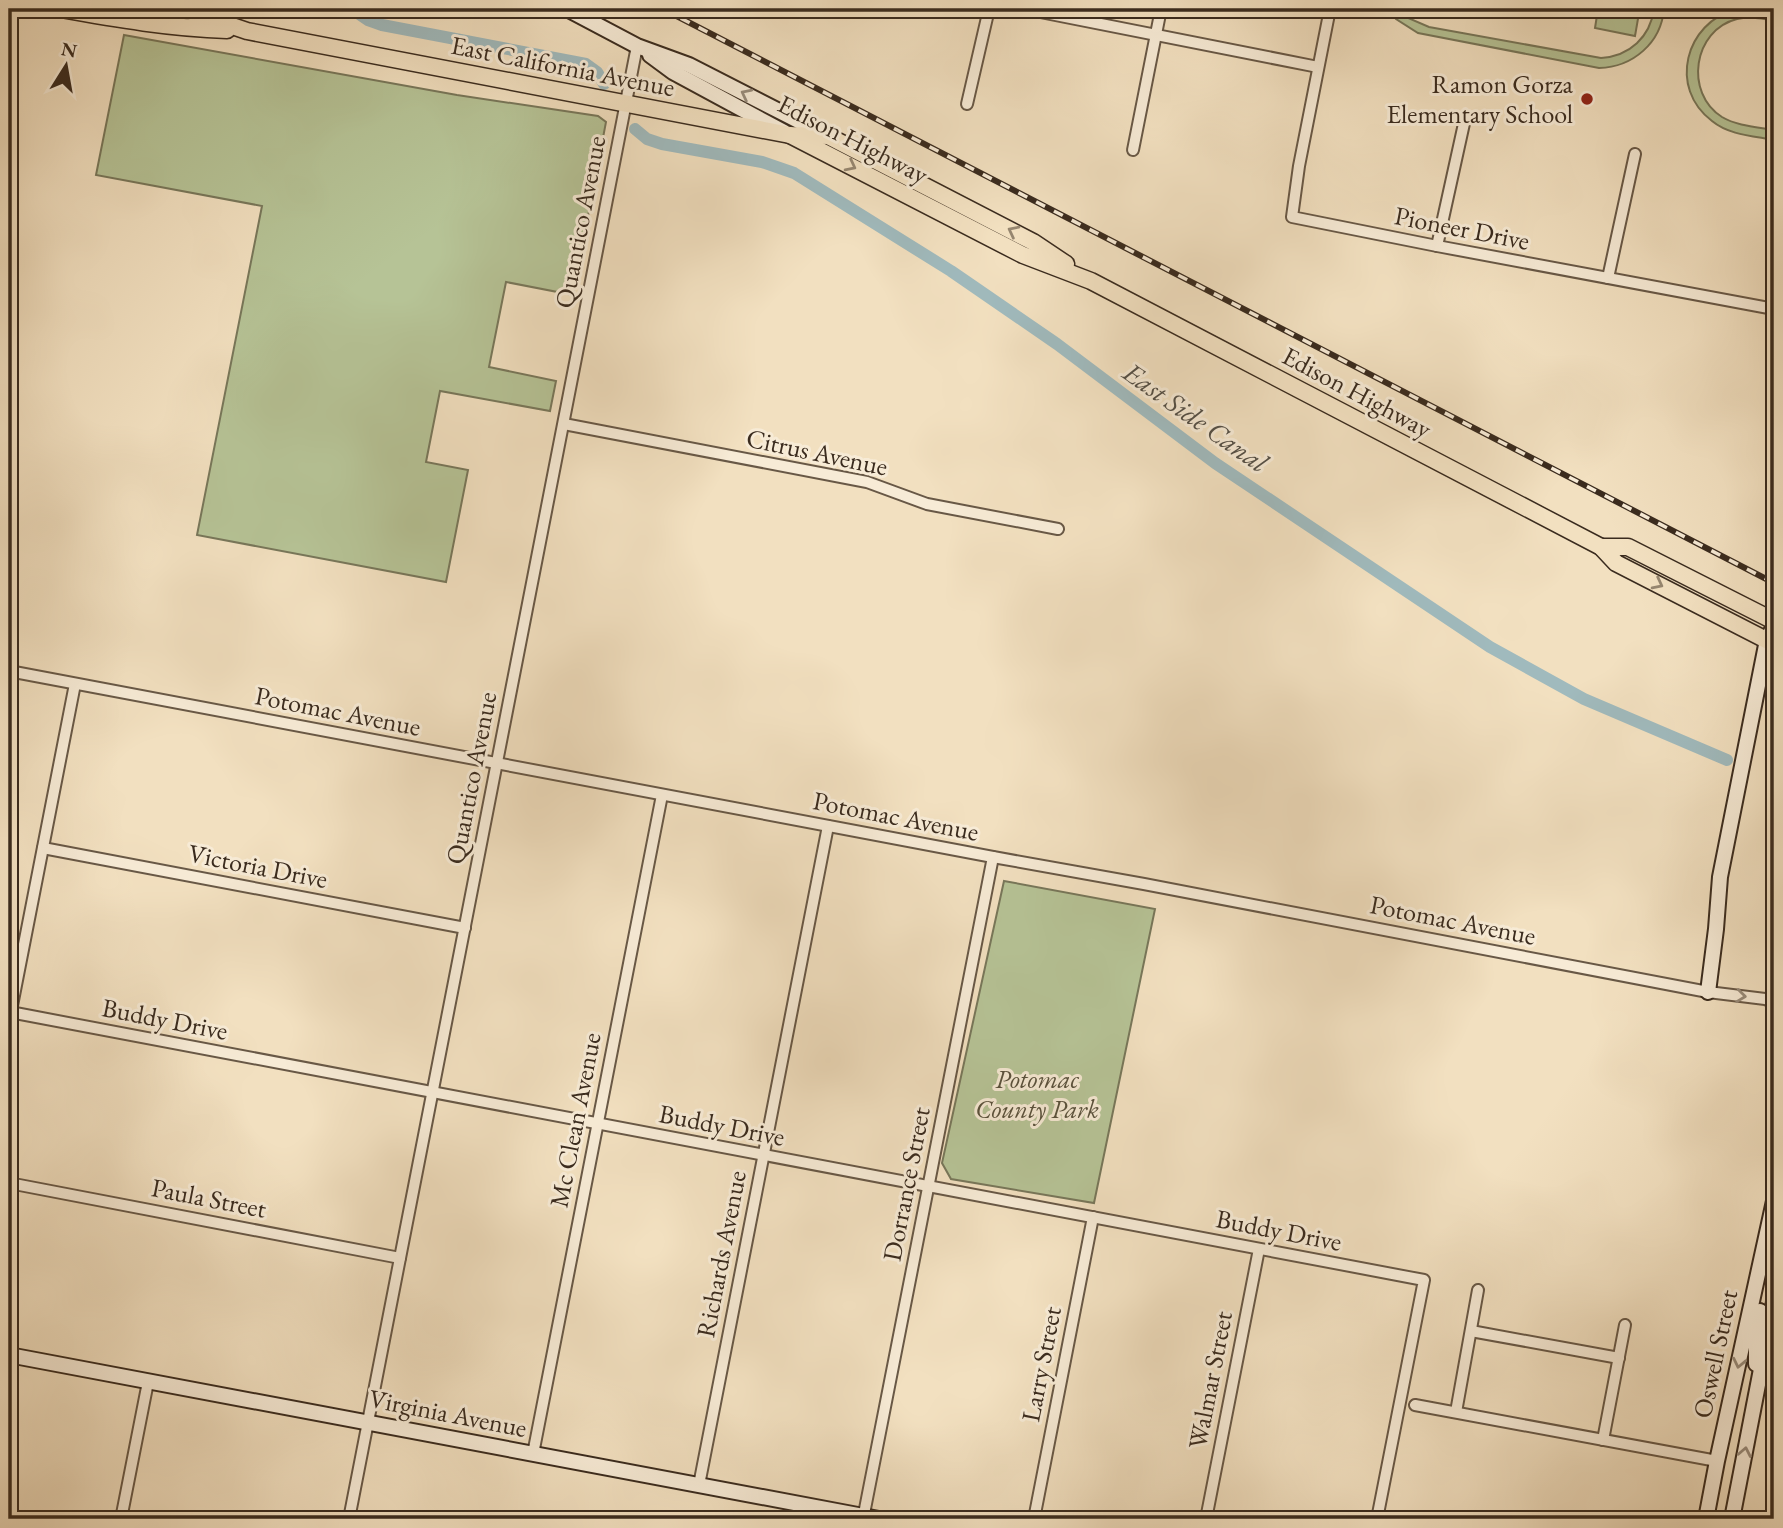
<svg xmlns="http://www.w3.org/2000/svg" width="1783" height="1528" viewBox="0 0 1783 1528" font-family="'EB Garamond',serif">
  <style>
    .green { fill: #b6c396; stroke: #78775a; stroke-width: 2 }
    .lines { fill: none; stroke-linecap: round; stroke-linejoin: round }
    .canal { stroke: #a0babd; stroke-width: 12 }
    .street-casing { stroke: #685846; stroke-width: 14 }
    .secondary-casing { stroke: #3a2b1e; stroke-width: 18 }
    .primary-casing { stroke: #3a2b1e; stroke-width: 19 }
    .street { stroke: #f7ebd6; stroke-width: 10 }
    .secondary { stroke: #f7ebd6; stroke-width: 14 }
    .primary { stroke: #f2e0c0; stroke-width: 16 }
    .rail-casing { stroke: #3a2b1e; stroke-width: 6 }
    .rail { stroke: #f7ebd6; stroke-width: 3.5; stroke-dasharray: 10; stroke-linecap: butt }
    .oneway { stroke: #988b7a }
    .oneway2 { stroke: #96866f }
    .poi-dot { fill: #8f2418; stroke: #f7ebd6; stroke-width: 2.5 }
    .labels { text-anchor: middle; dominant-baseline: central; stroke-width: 6; stroke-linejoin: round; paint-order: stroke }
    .street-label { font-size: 26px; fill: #3a2b1e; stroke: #f7ebd6 }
    .poi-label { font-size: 26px; fill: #3a2b1e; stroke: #f7ebd6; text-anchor: end }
    .park-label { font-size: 26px; font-style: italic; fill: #59513c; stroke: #f7ebd6 }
    .water-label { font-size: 28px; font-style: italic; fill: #544f46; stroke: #f7ebd6 }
  </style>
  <rect width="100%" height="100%" fill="#f2e0c0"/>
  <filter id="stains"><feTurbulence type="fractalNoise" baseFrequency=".00286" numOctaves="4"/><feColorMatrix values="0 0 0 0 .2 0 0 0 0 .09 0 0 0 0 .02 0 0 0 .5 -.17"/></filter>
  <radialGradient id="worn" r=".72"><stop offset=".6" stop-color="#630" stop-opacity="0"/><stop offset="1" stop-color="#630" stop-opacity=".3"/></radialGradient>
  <g class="green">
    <path d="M1388 9H1398L1408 18 1429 27 1601 58C1630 56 1650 37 1654 9H1664C1661 43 1633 67 1599 68L1418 33 1396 19Z"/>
    <polygon points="1598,9 1616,9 1639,13 1635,36 1595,28"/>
    <path d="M1736 9 1774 10V21C1762 18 1750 16 1737 19 1693 30 1684 93 1722 117 1737 126 1757 127 1774 130V140C1753 136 1729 135 1712 121 1668 88 1685 23 1736 9Z"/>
    <polygon points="124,35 457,95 598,116 606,122 573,295 506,282 489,367 556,381 550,411 440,391 426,462 468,470 446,582 197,535 262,206 96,175"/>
    <polygon points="1004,881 1155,909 1094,1203 951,1179 942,1163"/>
  </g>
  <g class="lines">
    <g class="canal">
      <polyline points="352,9 368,20 382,25 586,64 597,72 604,84"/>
      <polyline points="635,129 647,139 662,144 762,162 794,173 951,271 1057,344 1215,463 1490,647 1584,699 1727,760"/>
    </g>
    <defs>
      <g id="street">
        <polyline points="1025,9 1318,67"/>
        <polyline points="1330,9 1299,166 1292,217 1437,246 1774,309"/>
        <polyline points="967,104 989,9"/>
        <polyline points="1133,150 1161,9"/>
        <polyline points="1437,246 1465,119"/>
        <polyline points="1608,278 1635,154"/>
        <polyline points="564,424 867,482 927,504 1058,529"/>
        <polyline points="9,671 993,857 1144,884 1708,992 1765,999 1774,1002"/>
        <polyline points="43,848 465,928"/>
        <polyline points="10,1012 1424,1280 1377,1519"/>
        <polyline points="9,1021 75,684"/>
        <polyline points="9,1183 400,1258"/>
        <polyline points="1471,1331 1619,1358"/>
        <polyline points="1415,1405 1717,1461"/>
        <polyline points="1456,1412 1478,1290"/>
        <polyline points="1603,1440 1625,1325"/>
        <polyline points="533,1454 662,795"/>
        <polyline points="699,1485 828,826"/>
        <polyline points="121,1519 148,1382"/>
        <polyline points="349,1519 637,46"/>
        <polyline points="863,1519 993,857"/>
        <polyline points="1034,1519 1093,1217"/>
        <polyline points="1206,1519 1259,1249"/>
      </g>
      <g id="secondary">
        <polyline points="567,9 637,46 689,65 826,135"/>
        <polyline points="650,55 673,72 784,132"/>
        <polyline points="1708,992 1716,929 1720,877 1767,640 1774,626"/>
        <polyline points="9,1355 879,1519"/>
        <polyline points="1756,1364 1756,1328 1760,1311"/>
        <polyline points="1706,1519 1717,1461 1774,1201"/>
        <polyline points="1732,1519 1774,1302"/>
      </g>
      <g id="primary">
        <path d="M61 9C116 19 171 28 227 30"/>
        <polyline points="176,9 191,12 247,31 790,135 828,136 1033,242 1066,264"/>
        <polyline points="790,135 1023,255 1091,281 1601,547 1616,563 1774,644"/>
        <polyline points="1601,547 1628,547 1774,621"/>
      </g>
    </defs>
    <use href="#street" class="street-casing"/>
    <use href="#secondary" class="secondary-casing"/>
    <use href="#primary" class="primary-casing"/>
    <use href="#street" class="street"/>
    <use href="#secondary" class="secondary"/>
    <use href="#primary" class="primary"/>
    <defs>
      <polyline id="rail" points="663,9 1774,583"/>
    </defs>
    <use href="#rail" class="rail-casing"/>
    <use href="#rail" class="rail"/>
  </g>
  <defs><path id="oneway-chevron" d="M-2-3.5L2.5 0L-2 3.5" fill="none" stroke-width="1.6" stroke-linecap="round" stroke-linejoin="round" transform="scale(1.75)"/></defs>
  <g class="oneway">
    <use href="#oneway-chevron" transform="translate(746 94) rotate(-153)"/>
    <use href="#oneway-chevron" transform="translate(1741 996) rotate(7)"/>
    <use href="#oneway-chevron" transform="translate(1739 1363) rotate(102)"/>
    <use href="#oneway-chevron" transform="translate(1745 1452) rotate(-79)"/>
  </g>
  <g class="oneway2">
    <use href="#oneway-chevron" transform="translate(851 166) rotate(27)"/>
    <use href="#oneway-chevron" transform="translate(1013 231) rotate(-153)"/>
    <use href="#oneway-chevron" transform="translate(1658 584) rotate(27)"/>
  </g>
  <circle class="poi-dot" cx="1587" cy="99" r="7"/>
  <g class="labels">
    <g class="street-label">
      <text transform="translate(563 66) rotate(11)">East California Avenue</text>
      <text transform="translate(853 139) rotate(27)">Edison Highway</text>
      <text transform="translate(580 222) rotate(-79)">Quantico Avenue</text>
      <text transform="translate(1462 228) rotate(11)">Pioneer Drive</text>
      <text transform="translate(1357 392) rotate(28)">Edison Highway</text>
      <text transform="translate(817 452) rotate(12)">Citrus Avenue</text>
      <text transform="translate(338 711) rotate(11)">Potomac Avenue</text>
      <text transform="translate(471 778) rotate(-79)">Quantico Avenue</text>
      <text transform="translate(896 816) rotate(11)">Potomac Avenue</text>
      <text transform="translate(258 866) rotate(11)">Victoria Drive</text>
      <text transform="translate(1453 920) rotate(11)">Potomac Avenue</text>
      <text transform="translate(165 1019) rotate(11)">Buddy Drive</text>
      <text transform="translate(575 1120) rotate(-79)">Mc Clean Avenue</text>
      <text transform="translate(722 1125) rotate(11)">Buddy Drive</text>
      <text transform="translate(906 1184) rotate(-79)">Dorrance Street</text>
      <text transform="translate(209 1198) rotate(11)">Paula Street</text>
      <text transform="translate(1279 1230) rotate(11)">Buddy Drive</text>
      <text transform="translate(721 1254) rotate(-79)">Richards Avenue</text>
      <text transform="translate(1715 1354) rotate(-78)">Oswell Street</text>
      <text transform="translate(1041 1364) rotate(-79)">Larry Street</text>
      <text transform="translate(1210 1380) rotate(-79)">Walmar Street</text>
      <text transform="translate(448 1413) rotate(11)">Virginia Avenue</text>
    </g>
    <g class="poi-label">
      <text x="1573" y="84">Ramon Gorza<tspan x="1573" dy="30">Elementary School</tspan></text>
    </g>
    <g class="park-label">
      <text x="1037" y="1079">Potomac<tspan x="1037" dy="30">County Park</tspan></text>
    </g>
    <g class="water-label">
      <text transform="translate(1196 417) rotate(35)">East Side Canal</text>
    </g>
  </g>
  <rect width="1783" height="1528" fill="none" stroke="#f2e0c0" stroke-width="35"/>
  <rect x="10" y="10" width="1762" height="1507" fill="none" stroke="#3a2b1e" stroke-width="3.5"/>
  <rect x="18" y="18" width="1748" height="1493" fill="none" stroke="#3a2b1e" stroke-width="2"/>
  <g transform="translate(66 66) rotate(11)" stroke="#f7ebd6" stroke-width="5" paint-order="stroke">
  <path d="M0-5L12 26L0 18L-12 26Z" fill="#3a2b1e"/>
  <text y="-10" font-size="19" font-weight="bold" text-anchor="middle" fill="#3a2b1e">N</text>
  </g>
  <rect width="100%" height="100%" filter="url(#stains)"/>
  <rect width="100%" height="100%" fill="url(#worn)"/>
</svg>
